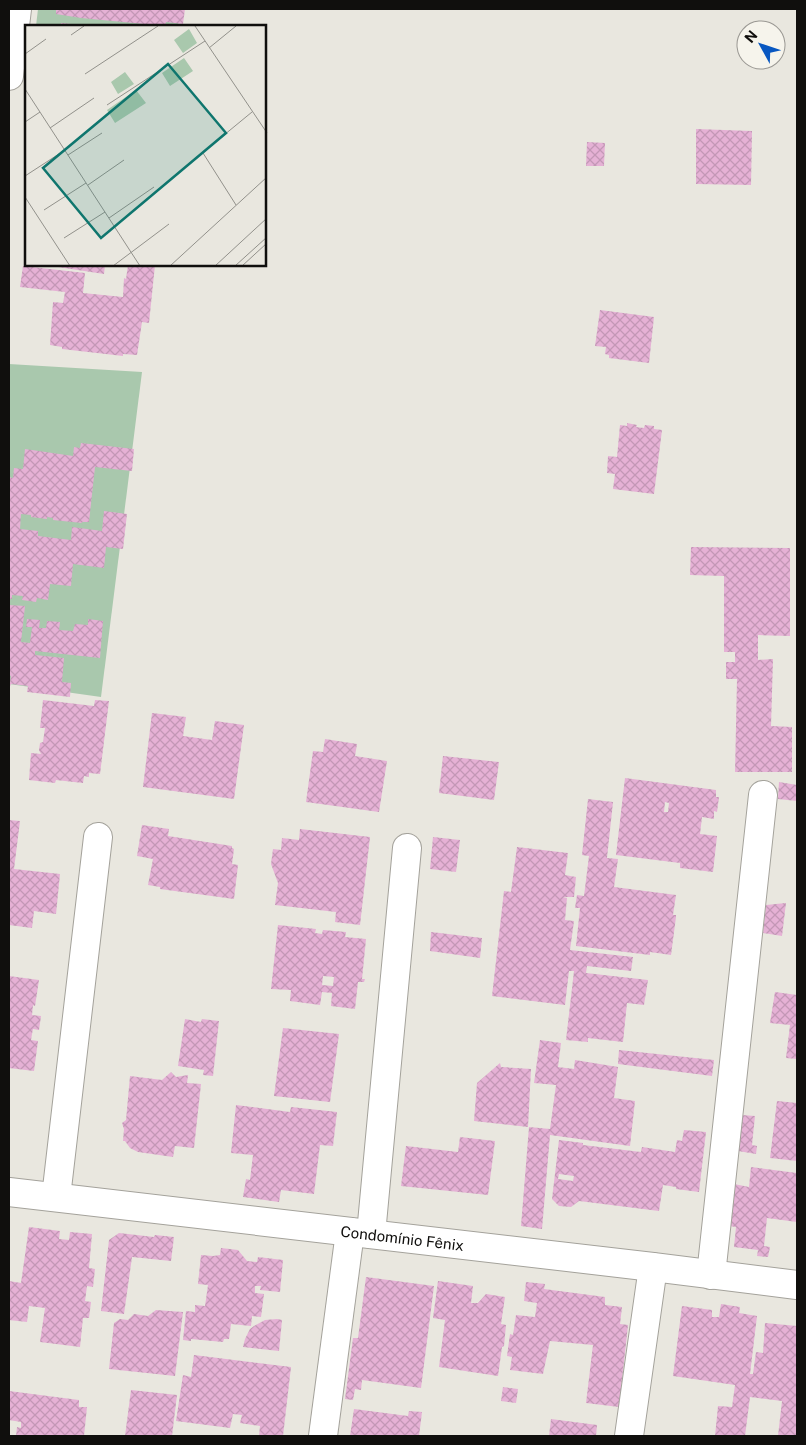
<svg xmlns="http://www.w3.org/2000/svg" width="806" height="1445" viewBox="0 0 806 1445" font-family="'Public Sans',sans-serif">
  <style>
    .grass { fill: #a9c8ad }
    .building { fill: url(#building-cross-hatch); fill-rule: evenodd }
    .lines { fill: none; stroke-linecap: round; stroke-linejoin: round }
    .street-casing { stroke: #a4a29b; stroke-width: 30 }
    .street { stroke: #fff; stroke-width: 28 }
    .labels { text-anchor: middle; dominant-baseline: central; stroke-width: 5; stroke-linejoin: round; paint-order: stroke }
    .street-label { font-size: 15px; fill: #100f0d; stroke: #f6f4ec }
    .inset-road { fill: none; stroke: #92918b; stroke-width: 1 }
    .view { fill: #0f766e; fill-opacity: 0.15; stroke: #0f766e; stroke-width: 2.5 }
    .inset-edge { fill: none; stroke: #100f0d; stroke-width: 2.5 }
  </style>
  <defs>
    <pattern id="building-cross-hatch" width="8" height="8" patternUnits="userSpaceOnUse" patternTransform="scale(1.25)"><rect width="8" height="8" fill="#e5b1d5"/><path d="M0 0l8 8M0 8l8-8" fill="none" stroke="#c397b6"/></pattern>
  </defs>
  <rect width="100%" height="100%" fill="#e9e7df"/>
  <g class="grass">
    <polygon points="38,9 180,9 178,26 36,26"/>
    <polygon points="9,364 142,372 101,697 9,684"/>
  </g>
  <g class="building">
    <polygon points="56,9 185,9 183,24 166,22 165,26 81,18 56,14"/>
    <polygon points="61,23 81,25 81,26 61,26"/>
    <polygon points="696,129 752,131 751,185 696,184"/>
    <polygon points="587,142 605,143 604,166 586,166"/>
    <polygon points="45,265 105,265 104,274"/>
    <polygon points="128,265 155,265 149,323 142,322 137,355 123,354 123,356 62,349 62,347 50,345 53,302 63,303 65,292 20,287 23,266 85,273 83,293 123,297 124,278 126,279"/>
    <polygon points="600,310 654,317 649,363 609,358 609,355 605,354 606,347 595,346"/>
    <polygon points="627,423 637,425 636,427 644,428 645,425 654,426 654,429 662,430 654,494 613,489 615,474 607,473 608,456 617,457 620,425 627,426"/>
    <polygon points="81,443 134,449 132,471 95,467 89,522 82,522 82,523 53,520 53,518 47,517 47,519 31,517 31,515 21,514 20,529 38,531 38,536 71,540 72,527 102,531 104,511 127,514 123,549 106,547 104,568 73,564 71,586 50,584 48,600 37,598 36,602 22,600 23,596 12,595 12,599 9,599 9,477 13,478 14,468 23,469 25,449 73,456 74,447 80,448"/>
    <polygon points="691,547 790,548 790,636 758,635 758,660 773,659 771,726 792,727 792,772 735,772 737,679 726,679 726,662 735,662 735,652 724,652 724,576 690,575"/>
    <polygon points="9,605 25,606 21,642 30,643 32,627 26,627 27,619 40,620 39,628 46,628 47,621 60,622 59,630 73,631 75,624 88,625 88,619 103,621 100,658 35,651 35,655 64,658 62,682 71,683 70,697 27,692 28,686 11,684 9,689 11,676 9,675"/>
    <polygon points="43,700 94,706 95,700 109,701 100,774 89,773 89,777 84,776 83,783 56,780 55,783 29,780 31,753 41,754 39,750 40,743 43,742 45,728 40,728"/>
    <polygon points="152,713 186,717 183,736 212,740 215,721 244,725 234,799 143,787"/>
    <polygon points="325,739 357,744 355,756 387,761 379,812 306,802 313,751 323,752"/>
    <polygon points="443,756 499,762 494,800 439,793"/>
    <path d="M625 778 716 790V797H719L717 812 714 811V819L702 817 700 834 717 836 713 872 680 868V863L616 855ZM665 802 669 803 668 812H664Z"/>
    <polygon points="779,782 797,785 797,801 778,799"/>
    <polygon points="588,799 613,802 607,858 618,859 614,887 676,895 673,915 676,915 676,917 671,955 650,952 650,955 576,946 580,908 575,908 577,895 584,896 589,856 582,855"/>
    <polygon points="9,820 20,821 14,869 60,874 56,914 34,911 32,928 9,925"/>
    <polygon points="142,825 169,829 168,836 232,846 232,848 234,849 232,864 238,865 234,899 160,889 160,887 148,885 153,859 137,856"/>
    <polygon points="300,829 370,837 360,925 335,922 336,912 275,905 278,883 271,864 273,849 281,850 282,838 299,840"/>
    <polygon points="433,837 460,840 456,872 430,869"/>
    <polygon points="517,847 568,853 565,875 576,877 574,897 563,897 567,898 565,920 574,921 570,950 633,957 631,971 587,966 586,973 648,980 644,1005 627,1003 623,1042 588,1038 588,1042 566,1040 574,971 569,971 565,1005 492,996 504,891 511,892"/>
    <polygon points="786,903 782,936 763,933 766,905"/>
    <path d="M278 925 316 929 315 933 322 934 323 930 346 932 345 937 366 939 362 979H365L364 982H358L355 1009 331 1006 332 993 322 992 320 1005 290 1001 291 990 271 989ZM323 976 334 977 333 986 322 985Z"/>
    <polygon points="431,932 482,938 480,958 430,951"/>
    <polygon points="9,976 39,980 35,1006 33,1005 32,1015 41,1016 39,1030 33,1029 32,1034 31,1040 38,1041 34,1071 9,1068"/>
    <polygon points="775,992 797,995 797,1059 786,1058 790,1025 770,1023"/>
    <polygon points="185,1019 201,1022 202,1019 219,1021 213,1076 203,1075 204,1070 178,1066"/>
    <polygon points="283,1028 339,1034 330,1102 274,1096"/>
    <polygon points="540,1040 561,1043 558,1067 574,1069 575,1060 618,1067 614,1098 635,1101 630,1146 550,1135 542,1229 521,1226 529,1127 550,1129 556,1085 534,1083"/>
    <polygon points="619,1050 714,1060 712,1076 618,1064"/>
    <polygon points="500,1063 501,1067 531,1069 528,1127 474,1121 477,1083"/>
    <polygon points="171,1072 176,1077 188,1075 187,1083 201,1084 194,1148 175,1146 173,1157 138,1152 130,1148 125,1141 123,1141 124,1129 122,1123 126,1120 130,1076 162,1080"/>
    <polygon points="777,1101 797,1103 797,1161 770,1158"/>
    <polygon points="236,1105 290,1112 291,1107 337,1112 333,1146 320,1145 314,1194 281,1190 279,1202 243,1197 246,1179 250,1180 253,1155 231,1153"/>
    <polygon points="742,1115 755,1116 752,1145 757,1146 756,1154 738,1151"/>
    <path d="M684 1130 706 1132 699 1192 676 1189V1187L663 1185 659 1211 579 1201 571 1207 559 1206 552 1199 559 1140 583 1143V1145L641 1152 642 1147 675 1152 677 1140 682 1141ZM559 1174 574 1176 573 1181 558 1179Z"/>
    <polygon points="460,1137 495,1141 488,1195 401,1186 406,1146 458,1152"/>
    <polygon points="751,1167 797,1173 797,1222 767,1218 764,1246 770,1247 768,1257 757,1256 758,1250 734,1247 736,1227 729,1226 734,1184 749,1187"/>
    <polygon points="29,1227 60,1231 59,1239 69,1240 70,1232 92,1234 89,1268 95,1269 93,1287 87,1286 85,1301 91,1302 89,1318 83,1318 80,1347 40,1342 45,1308 29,1306 27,1322 9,1320 9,1281 21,1283"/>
    <polygon points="119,1233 154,1237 155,1235 174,1237 171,1261 132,1257 124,1314 101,1311 109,1240"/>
    <polygon points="221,1248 238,1250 247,1261 257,1262 258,1257 283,1260 280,1292 260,1290 261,1286 255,1286 255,1293 264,1294 261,1317 252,1316 251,1326 231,1324 229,1339 224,1339 223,1342 191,1339 191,1341 183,1340 186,1311 195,1312 195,1305 205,1306 208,1285 198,1284 201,1255 213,1256 220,1255"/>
    <polygon points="366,1277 434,1286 421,1388 362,1380 361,1390 355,1389 353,1400 345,1399 353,1338 358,1338"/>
    <polygon points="438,1281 473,1286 471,1303 478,1303 486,1294 505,1297 501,1324 506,1325 504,1346 502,1347 498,1376 439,1367 445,1320 433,1318"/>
    <polygon points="526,1282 545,1284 544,1289 605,1297 605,1305 622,1307 620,1324 628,1325 619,1407 586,1403 593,1345 550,1341 543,1374 510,1370 512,1357 507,1356 510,1334 513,1335 516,1315 535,1317 537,1303 524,1301"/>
    <polygon points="721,1304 740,1307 739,1313 757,1316 750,1374 753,1374 756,1352 763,1353 765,1323 797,1326 797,1436 778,1436 782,1401 750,1397 745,1436 715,1436 718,1406 732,1407 735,1385 673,1376 682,1306 712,1310 712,1317 719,1317"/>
    <polygon points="156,1310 183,1312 175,1376 109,1369 114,1323 120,1319 128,1320 134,1314 148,1316"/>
    <polygon points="277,1319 282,1320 279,1351 243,1347 245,1339 250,1329 254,1326 265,1320"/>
    <polygon points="194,1355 291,1367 283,1436 259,1436 260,1426 240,1423 242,1415 233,1414 230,1428 176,1421 183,1375 191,1377"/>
    <polygon points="503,1387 518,1389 516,1403 501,1401"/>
    <polygon points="131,1390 177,1395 172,1436 125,1436"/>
    <polygon points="9,1391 79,1400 79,1407 87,1407 84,1436 16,1436 17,1427 21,1428 21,1422 9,1420"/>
    <polygon points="354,1409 408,1416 409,1411 422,1412 419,1436 350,1436"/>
    <polygon points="551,1419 597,1425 596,1436 549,1436"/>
  </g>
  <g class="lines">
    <defs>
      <g id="street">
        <polyline points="9,76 17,9"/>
        <path id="s1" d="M9 1192 653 1267 797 1285"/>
        <polyline points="56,1197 98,837"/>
        <polyline points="371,1234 407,848"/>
        <polyline points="711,1275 763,795"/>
        <polyline points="323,1436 350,1232"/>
        <polyline points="629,1436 653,1267"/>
      </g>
    </defs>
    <use href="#street" class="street-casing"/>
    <use href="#street" class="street"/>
  </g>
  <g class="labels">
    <g class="street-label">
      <text stroke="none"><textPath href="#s1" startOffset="396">Condomínio Fênix</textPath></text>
    </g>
  </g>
  <g transform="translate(25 25)">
    <rect width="241" height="241" fill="#e9e7df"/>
    <path d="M164 4 172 18 158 28 149 15ZM159 33 168 46 145 61 137 48ZM100 47 109 59 93 69 86 57ZM111 65 121 78 90 98 82 85Z" fill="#a9c8ad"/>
    <path class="inset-road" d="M170 1 242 108M46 10 59 1M184 23 211 1M0 29 21 14M60 49 133 1M0 64 115 241M82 80 180 16M0 97 15 87M25 103 69 73M178 128 211 180M43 130 77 108M165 138 227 87M0 151 40 125M63 160 99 135M0 172 45 241M19 185 61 158M84 193 129 162M39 213 80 187M88 241 144 199M145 241 242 152M190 241 242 193M210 241 242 212M217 241 242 218"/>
    <path class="view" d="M143 39 201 108 76 213 18 143Z"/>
    <rect width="241" height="241" class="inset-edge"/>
  </g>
  <rect width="806" height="1445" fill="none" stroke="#100f0d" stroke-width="20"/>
  <g transform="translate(761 45) rotate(310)"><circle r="24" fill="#f6f4ec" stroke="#9a9893"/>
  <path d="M0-4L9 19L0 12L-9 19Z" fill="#0857c1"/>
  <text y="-8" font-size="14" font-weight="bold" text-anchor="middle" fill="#100f0d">N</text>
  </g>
</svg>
